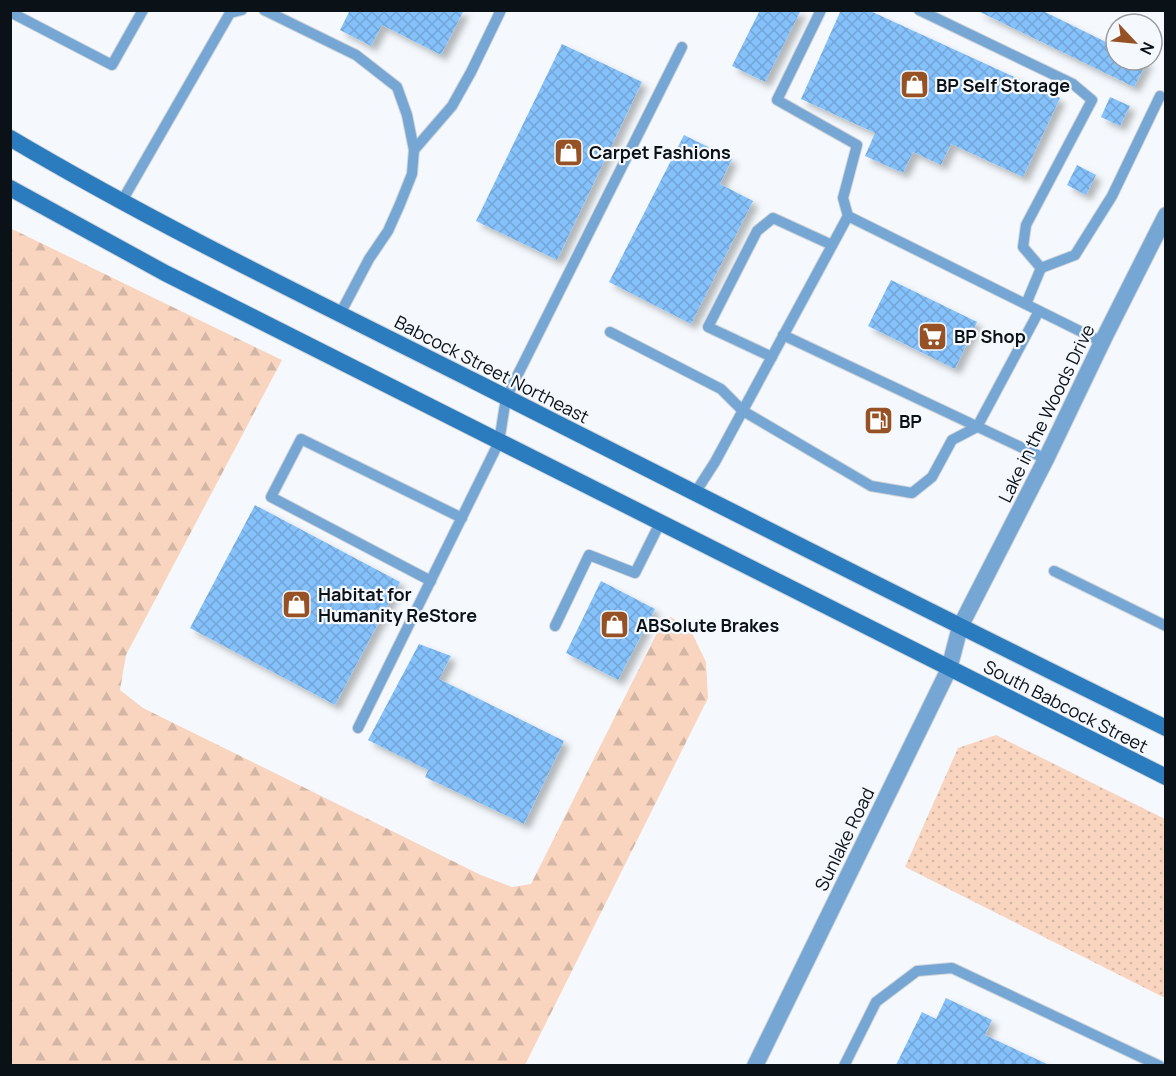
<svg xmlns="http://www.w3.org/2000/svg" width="1176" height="1076" viewBox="0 0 1176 1076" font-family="Manrope,sans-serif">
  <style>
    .grass { fill: url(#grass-dots) }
    .forest { fill: url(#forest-firs) }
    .building { fill: url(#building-cross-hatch); filter: url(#shadow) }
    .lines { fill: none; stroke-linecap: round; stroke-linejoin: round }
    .service-casing { stroke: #cfd4d8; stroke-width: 12 }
    .minor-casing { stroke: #cfd4d8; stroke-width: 18 }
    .secondary-casing { stroke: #cfd4d8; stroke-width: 18 }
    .service { stroke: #76a6d4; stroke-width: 10 }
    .minor { stroke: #76a6d4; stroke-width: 16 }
    .secondary { stroke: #2b7bbf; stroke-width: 16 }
    .labels { text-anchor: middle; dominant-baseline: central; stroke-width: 4.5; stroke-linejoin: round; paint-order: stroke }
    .poi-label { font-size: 18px; font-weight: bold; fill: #0a1117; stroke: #f5f9fd; text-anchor: start }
    .street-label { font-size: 18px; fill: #0a1117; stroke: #f5f9fd }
  </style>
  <defs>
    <pattern id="grass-dots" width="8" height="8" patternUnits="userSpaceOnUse" patternTransform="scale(1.5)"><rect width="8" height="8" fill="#f9d5c0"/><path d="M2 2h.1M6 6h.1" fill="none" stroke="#d4b6a4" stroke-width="1.8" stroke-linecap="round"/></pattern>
    <pattern id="forest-firs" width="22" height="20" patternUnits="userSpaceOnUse" patternTransform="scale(1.5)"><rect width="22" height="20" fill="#f9d5c0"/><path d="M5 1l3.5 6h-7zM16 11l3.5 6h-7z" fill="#d4b6a4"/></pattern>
    <pattern id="building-cross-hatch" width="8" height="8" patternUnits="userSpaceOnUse" patternTransform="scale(1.5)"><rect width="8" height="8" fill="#85c1fb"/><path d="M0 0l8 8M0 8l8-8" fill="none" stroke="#72a5d6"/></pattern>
    <filter id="shadow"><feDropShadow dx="5.5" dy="5.5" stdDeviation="3" flood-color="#0004"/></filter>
  </defs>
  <rect width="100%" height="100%" fill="#f5f9fd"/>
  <polygon class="grass" points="996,735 1165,819 1165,998 905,867 958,748"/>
  <polygon class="forest" points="10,228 282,360 126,655 120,690 143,708 481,875 512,887 531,884 663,621 671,617 690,629 706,662 708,698 525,1065 11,1065"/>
  <g class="building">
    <polygon points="350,10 464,10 441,55 382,25 371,46 340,30"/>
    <polygon points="760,10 801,10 765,82 732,66"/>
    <polygon points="841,10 868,10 1060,98 1023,177 951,144 941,165 913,152 903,173 865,156 875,133 801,99"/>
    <polygon points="976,10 1041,10 1116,47 1116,60 1148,60 1134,87"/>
    <polygon points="562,44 642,82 557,260 476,221"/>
    <polygon points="1110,97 1130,106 1120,126 1101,117"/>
    <polygon points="684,135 732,159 720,184 753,201 691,324 609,282"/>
    <polygon points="1077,165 1096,175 1086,195 1067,185"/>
    <polygon points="891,280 977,322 955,369 868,326"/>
    <polygon points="255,505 400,582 335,705 190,628"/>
    <polygon points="601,581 655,609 618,680 566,653"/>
    <polygon points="419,644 451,656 439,679 564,741 524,824 425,777 428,770 368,740"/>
    <polygon points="946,998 992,1020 985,1035 1049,1065 896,1065 922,1012 936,1019"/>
  </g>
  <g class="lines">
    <defs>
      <g id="service">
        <polyline points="264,10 356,55 397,87 407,115 414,150 412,174 400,204 388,231 369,259 340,314"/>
        <polyline points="821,10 777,100 857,145 843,198 848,216"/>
        <polyline points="919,10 1073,84 1092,100 1026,225 1023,247 1041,268 1026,304"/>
        <polyline points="10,12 112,65 143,10"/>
        <polyline points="414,150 452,106 471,72 501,10"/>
        <polyline points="122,201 230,13 242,10"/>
        <polyline points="1041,268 1075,255 1112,196 1160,96"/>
        <polyline points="610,332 721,389 743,411 871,486 912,493 932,477 952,440 977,427 1039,311"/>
        <polyline points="783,335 1046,459"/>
        <polyline points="772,357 708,327 757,231 773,218 832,245"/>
        <polyline points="695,493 715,462 848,216 1102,342"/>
        <polyline points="1054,571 1166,626"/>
        <polyline points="431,581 271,497 301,439 462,518"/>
        <polyline points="555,626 589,555 635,573 660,523"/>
        <polyline points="358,728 499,442 506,398 682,47"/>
        <polyline points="844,1066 876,1002 917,971 952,968 1160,1066"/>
      </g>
      <polyline id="minor" points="755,1066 949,669 960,627 1046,459 1105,336 1166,215"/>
      <g id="secondary">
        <path d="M10 138C162 228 321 304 478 383 707 499 935 615 1166 728"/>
        <polyline points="10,188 165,273 1166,777"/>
      </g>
    </defs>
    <use href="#service" class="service-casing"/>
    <use href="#minor" class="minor-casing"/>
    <use href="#secondary" class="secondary-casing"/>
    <use href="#service" class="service"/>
    <use href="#minor" class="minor"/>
    <use href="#secondary" class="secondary"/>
  </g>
  <defs>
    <symbol id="shop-square" viewBox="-11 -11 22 22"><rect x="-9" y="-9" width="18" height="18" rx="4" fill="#965224" stroke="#f5f9fd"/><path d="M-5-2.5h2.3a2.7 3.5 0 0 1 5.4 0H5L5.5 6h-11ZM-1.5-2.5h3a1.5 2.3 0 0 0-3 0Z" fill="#fff"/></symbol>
    <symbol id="supermarket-square" viewBox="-11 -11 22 22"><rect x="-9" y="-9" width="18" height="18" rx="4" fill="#965224" stroke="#f5f9fd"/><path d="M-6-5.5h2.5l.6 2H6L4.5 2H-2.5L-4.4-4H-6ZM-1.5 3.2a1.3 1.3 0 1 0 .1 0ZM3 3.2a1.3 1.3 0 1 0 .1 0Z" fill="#fff"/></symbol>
    <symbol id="fuel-square" viewBox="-11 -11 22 22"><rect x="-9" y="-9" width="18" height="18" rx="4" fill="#965224" stroke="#f5f9fd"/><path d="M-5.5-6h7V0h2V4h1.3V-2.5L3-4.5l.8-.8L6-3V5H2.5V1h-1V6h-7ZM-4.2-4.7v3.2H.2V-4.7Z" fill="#fff"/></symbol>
  </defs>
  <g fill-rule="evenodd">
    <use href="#shop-square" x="898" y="68" width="33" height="33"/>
    <use href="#shop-square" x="552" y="136" width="33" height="33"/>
    <use href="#supermarket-square" x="916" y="320" width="33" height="33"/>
    <use href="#fuel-square" x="862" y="404" width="33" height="33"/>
    <use href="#shop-square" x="280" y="588" width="33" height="33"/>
    <use href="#shop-square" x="598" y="608" width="33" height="33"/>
  </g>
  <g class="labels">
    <g class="poi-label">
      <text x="936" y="85">BP Self Storage</text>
      <text x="589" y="152">Carpet Fashions</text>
      <text x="954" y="336">BP Shop</text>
      <text x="899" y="421">BP</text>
      <text x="318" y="594">Habitat for<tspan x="318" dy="21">Humanity ReStore</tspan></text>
      <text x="636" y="625">ABSolute Brakes</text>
    </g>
    <g class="street-label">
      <text transform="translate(492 369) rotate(27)">Babcock Street Northeast</text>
      <text transform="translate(1046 413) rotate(-64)">Lake in the Woods Drive</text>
      <text transform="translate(1066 706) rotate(27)">South Babcock Street</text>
      <text transform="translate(844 839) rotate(-64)">Sunlake Road</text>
    </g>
  </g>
  <rect width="1176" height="1076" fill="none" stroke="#0a1117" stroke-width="24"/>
  <g transform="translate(1134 42) rotate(116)"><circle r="28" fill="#f5f9fd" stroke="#979ca1" stroke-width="1.5"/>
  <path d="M0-4.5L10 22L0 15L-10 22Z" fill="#965224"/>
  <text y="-9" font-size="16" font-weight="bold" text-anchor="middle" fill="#0a1117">N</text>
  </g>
</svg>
